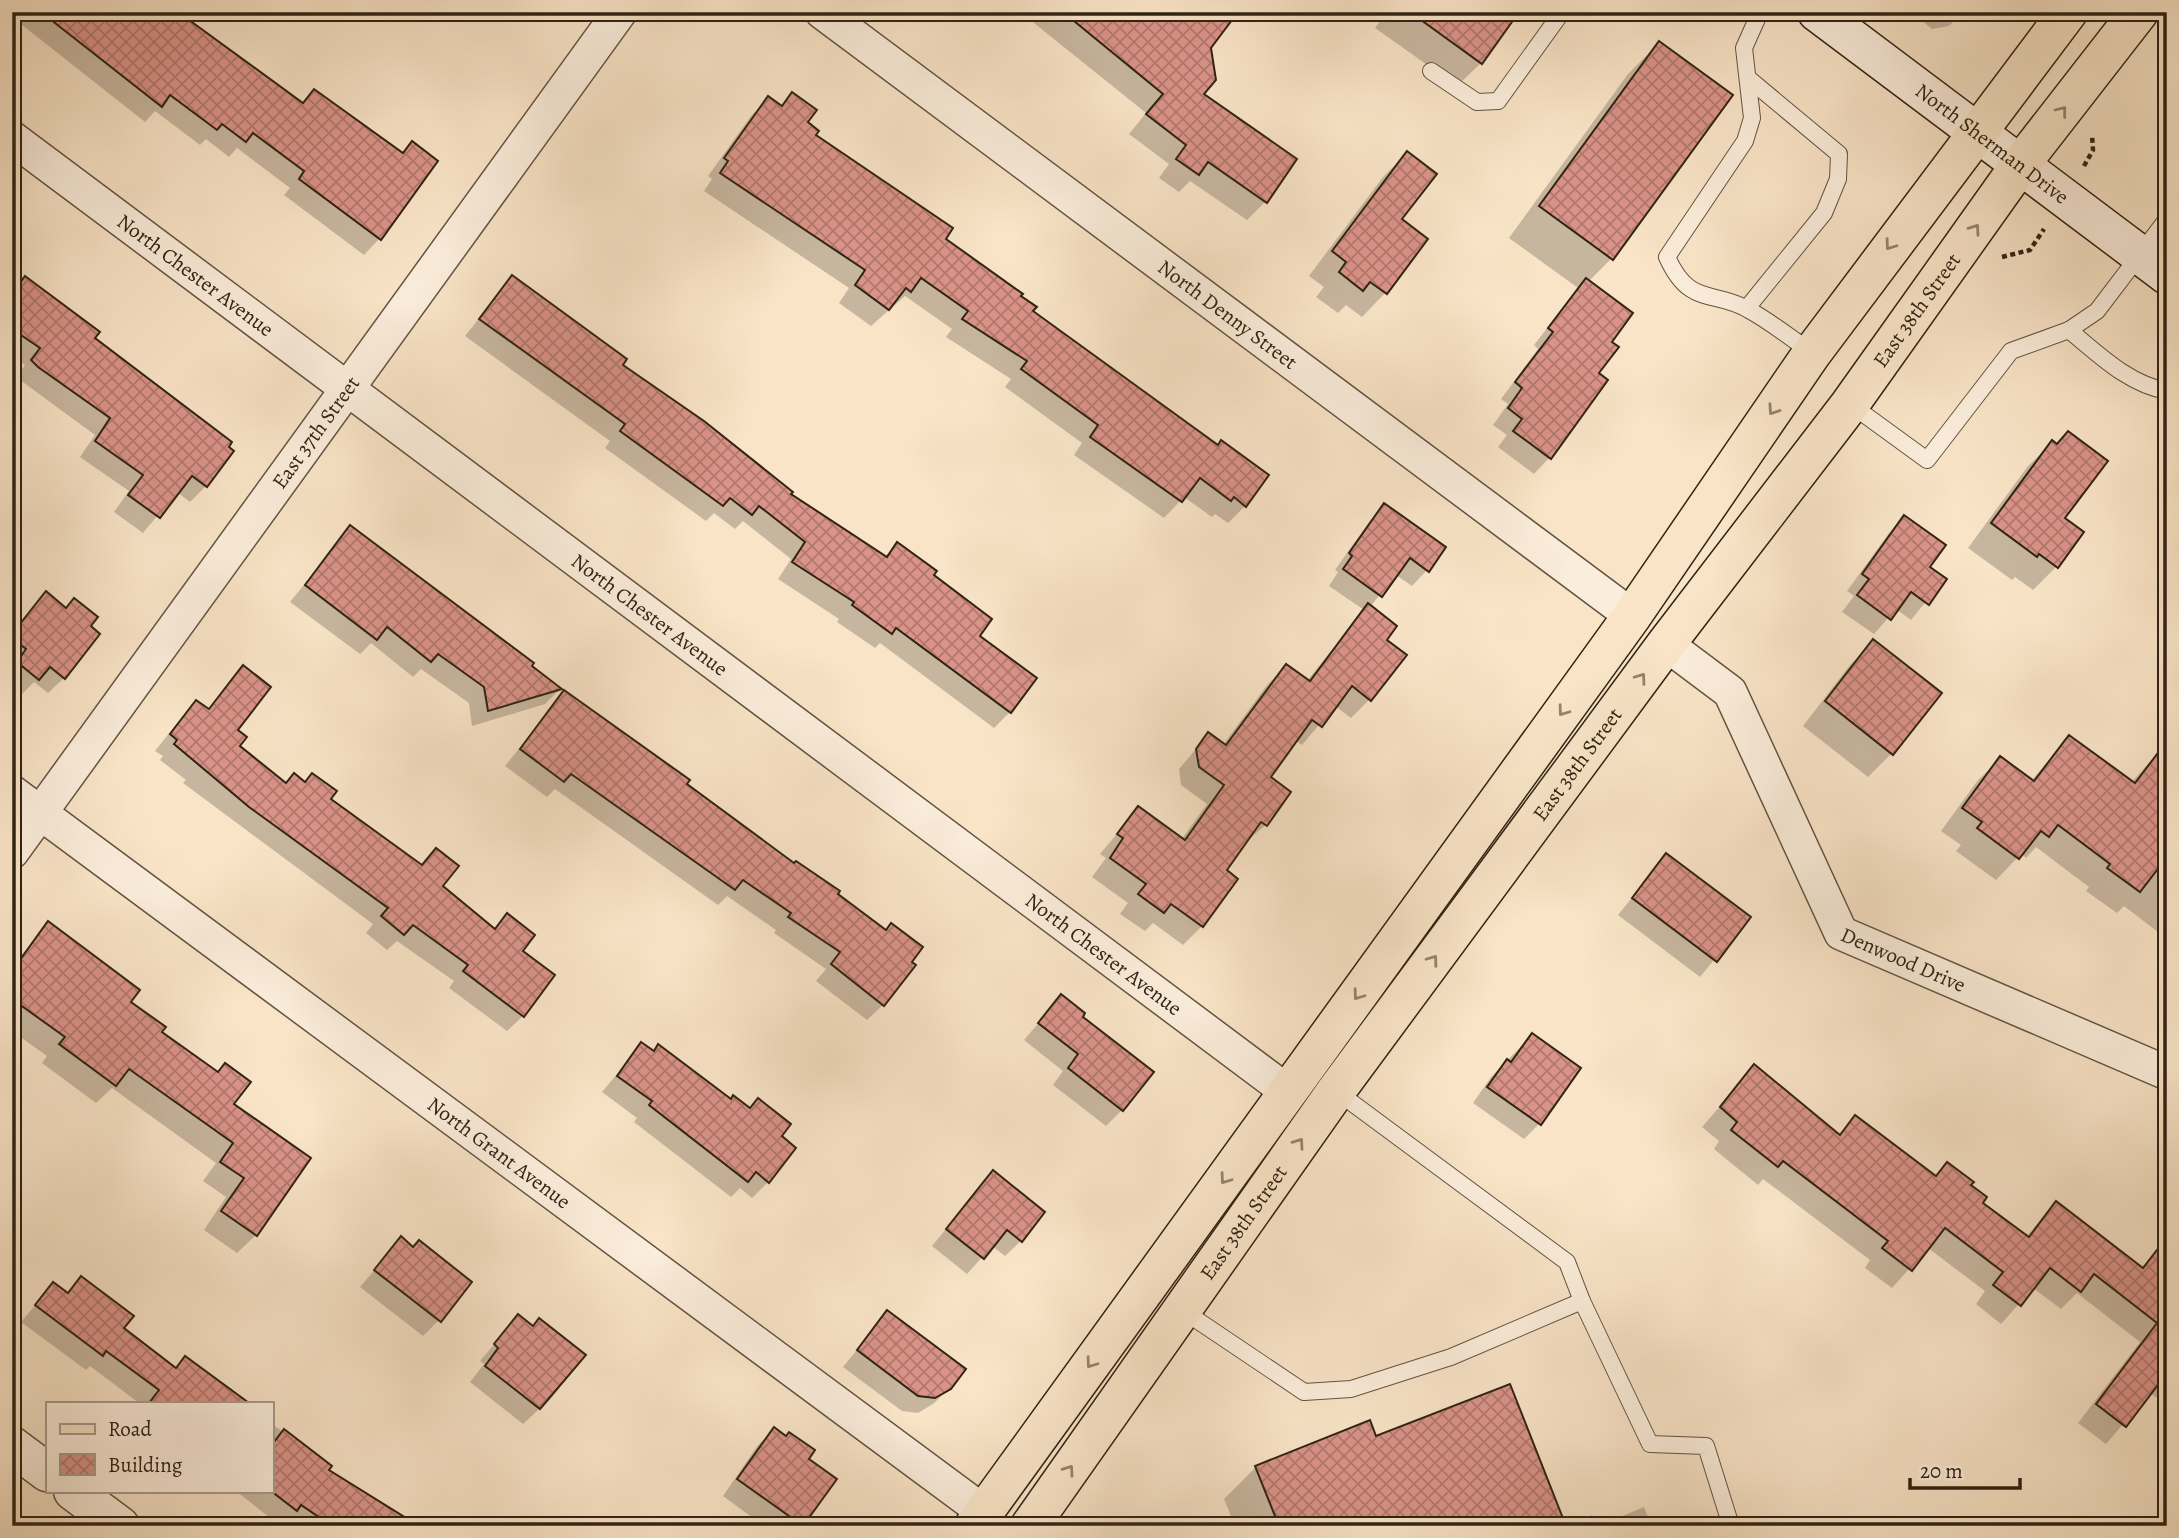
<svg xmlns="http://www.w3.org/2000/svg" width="2179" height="1538" viewBox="0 0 2179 1538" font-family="Alegreya,serif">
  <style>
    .shadow { fill: #0003 }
    .building { fill: url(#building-cross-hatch); stroke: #2f2313; stroke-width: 2 }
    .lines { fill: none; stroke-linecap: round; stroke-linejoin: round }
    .service-casing { stroke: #625340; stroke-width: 18 }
    .minor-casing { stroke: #625340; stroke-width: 36 }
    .tertiary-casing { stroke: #625340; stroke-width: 41 }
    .secondary-casing { stroke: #2f2313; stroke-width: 41 }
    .primary-casing { stroke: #2f2313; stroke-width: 41 }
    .path { stroke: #2f2313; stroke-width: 4.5; stroke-dasharray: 5 3.5; stroke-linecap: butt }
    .service { stroke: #fbeddb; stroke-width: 16 }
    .minor { stroke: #fbeddb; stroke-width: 33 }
    .tertiary { stroke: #fbeddb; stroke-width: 38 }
    .secondary { stroke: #fbeddb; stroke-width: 38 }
    .primary { stroke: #f9e4c7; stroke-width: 38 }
    .oneway { stroke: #94846d }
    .labels { text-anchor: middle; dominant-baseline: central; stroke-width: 5; stroke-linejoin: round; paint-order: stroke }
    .street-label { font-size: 21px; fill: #2f2313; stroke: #fbeddb }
  </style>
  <defs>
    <pattern id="building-cross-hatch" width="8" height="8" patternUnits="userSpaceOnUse" patternTransform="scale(1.75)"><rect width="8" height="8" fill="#da9388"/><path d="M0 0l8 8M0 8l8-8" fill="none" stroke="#b1786e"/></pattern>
  </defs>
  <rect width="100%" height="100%" fill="#f9e4c7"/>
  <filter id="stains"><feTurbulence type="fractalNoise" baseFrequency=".00286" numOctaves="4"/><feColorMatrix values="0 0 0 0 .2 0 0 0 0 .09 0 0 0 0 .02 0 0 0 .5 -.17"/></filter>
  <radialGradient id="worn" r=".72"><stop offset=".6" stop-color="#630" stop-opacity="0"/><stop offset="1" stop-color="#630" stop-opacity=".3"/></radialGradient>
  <g class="shadow">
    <polygon points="12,12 149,12 301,104 314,91 402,154 435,161 379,239 364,255 284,195 290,188 237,148 229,157 206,139 200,145 155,111 145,122 12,17"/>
    <polygon points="492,12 515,12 505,22"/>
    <polygon points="1028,12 1144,12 1209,48 1202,95 1295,160 1265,202 1247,220 1190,181 1179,192 1159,178 1169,164 1129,134 1146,113 1029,19 1032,15"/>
    <polygon points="1387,12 1517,12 1481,63 1457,86 1375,28"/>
    <polygon points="1911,12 1962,12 1949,26 1932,29"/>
    <polygon points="1659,43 1611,259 1588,282 1610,343 1596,373 1605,380 1549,458 1534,474 1498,447 1507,435 1493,425 1508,404 1501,399 1538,349 1534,345 1578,288 1509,238 1628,74"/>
    <polygon points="792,94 814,135 1019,297 1031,312 1245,506 1228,523 1215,514 1212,517 1184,497 1164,518 1074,455 1082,443 1005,387 1011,379 946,337 952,329 905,296 871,326 839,303 849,288 704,191 712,179 708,176 751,116 768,98 780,107"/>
    <polygon points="1407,153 1400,219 1426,239 1385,293 1362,317 1346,305 1338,313 1316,297 1324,287 1309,276 1383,177"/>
    <polygon points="12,275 204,420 206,486 190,502 177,492 143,533 114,512 129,491 80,457 95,435 16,377 25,365 12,356"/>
    <polygon points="512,277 788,495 884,557 897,544 931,576 977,636 1034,678 1010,712 994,728 880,643 875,648 837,622 839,619 778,579 791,559 743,521 735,529 714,513 706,521 605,448 610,441 465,336"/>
    <polygon points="2068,433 2063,518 2057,566 2033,590 2015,577 2012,580 1968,548 2028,466 2052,443 2055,445"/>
    <polygon points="1384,506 1427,570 1412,586 1396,575 1370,607 1384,640 1370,699 1351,718 1335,706 1302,745 1295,740 1268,777 1266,825 1245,842 1224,871 1202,926 1183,945 1153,923 1145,931 1120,914 1128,903 1092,877 1106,858 1100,854 1138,809 1181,840 1207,804 1181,785 1179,769 1208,735 1223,745 1267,685 1286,666 1307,681 1364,610 1329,586 1338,572 1335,570 1369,522"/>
    <polygon points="1905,517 1927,567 1944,579 1911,620 1896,609 1874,634 1842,612 1854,596 1847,591 1889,533"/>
    <polygon points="350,528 529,667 560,689 545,704 472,726 469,703 421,669 413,677 371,643 360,654 290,602"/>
    <polygon points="46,594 88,627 64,678 48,693 34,682 22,694 12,687 12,632"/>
    <polygon points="1874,642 1892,753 1868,777 1803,726 1850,665"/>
    <polygon points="243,668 235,731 237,746 285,784 328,799 420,866 436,850 441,886 493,929 507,916 520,951 523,1016 507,1031 449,988 454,981 397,941 387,950 366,933 373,924 183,783 186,780 160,760 163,756 155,751 181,718 196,702 207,710"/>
    <polygon points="564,693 835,894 883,1005 867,1020 816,981 826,969 774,933 776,930 727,896 718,905 555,789 547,797 505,766"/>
    <polygon points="2069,737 2131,783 2167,743 2167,939 2124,906 2117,913 2086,891 2089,887 2036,847 2026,858 2021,854 1996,880 1956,851 1961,845 1941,831 1978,780 2001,758 2031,781"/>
    <polygon points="1666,855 1749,917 1700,977 1618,915"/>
    <polygon points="49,923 159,1033 217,1073 225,1065 256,1235 237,1253 204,1230 226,1197 203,1181 216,1163 112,1088 96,1103 42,1063 47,1056 12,1031 12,966"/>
    <polygon points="1061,997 1080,1017 1122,1110 1106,1126 1053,1085 1063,1071 1024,1040"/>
    <polygon points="1532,1035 1539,1124 1524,1139 1473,1103 1491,1077"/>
    <polygon points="642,1044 652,1052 658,1047 731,1101 748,1109 758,1100 779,1137 768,1182 752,1198 740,1188 731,1197 634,1122 637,1118 602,1092"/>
    <polygon points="1754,1067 1838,1135 1856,1117 1934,1177 1947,1164 1969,1186 1981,1203 2026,1237 2056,1203 2141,1268 2164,1243 2167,1245 2167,1405 2150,1393 2106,1444 2078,1423 2140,1342 2077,1293 2061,1309 2033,1288 2001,1324 1976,1304 1985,1291 1928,1248 1892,1288 1865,1268 1870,1260 1763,1179 1758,1185 1714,1149 1719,1141 1702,1127"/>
    <polygon points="993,1173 1021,1241 1005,1256 992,1246 967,1274 932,1246"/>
    <polygon points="401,1239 413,1249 439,1320 423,1336 360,1287"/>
    <polygon points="81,1279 122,1329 175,1369 185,1358 245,1403 139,1403 90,1366 86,1370 21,1322 53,1284 66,1293"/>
    <polygon points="888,1312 950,1388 933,1404 918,1413 902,1411 843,1367"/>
    <polygon points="518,1316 584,1356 551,1398 523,1424 470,1382 484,1364 480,1361"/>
    <polygon points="271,1423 329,1466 326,1471 399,1526 293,1526 284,1520 279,1525 236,1491 271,1491"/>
    <polygon points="774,1430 806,1459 835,1479 801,1526 764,1526 723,1496 758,1445"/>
    <polygon points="1375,1438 1564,1526 1235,1526 1224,1499 1256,1467"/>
    <polygon points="1644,1507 1652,1526 1598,1526"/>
    <polygon points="1592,1515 1596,1526 1566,1526"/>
  </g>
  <g class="building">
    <polygon points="41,12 178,12 303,103 314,89 403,153 412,141 438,161 381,240 299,179 304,171 253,133 246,142 222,124 217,130 170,95 162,107"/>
    <polygon points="1063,12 1238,12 1211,48 1216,80 1204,94 1297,159 1267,203 1208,162 1199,175 1176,159 1186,145 1146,114 1163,94"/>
    <polygon points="1410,12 1519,12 1482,64"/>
    <polygon points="1659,41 1733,95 1613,260 1539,206"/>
    <polygon points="792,92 817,110 808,122 819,131 816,135 953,228 946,239 1023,294 1021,296 1037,307 1033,311 1218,445 1221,440 1269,475 1246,507 1234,497 1231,501 1200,478 1182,502 1090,437 1098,425 1021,369 1027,361 962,319 968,311 921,278 911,292 906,288 889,310 855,285 865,270 720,173 728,161 724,158 768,96 782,106"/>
    <polygon points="1407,151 1437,174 1402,219 1428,239 1387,294 1370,282 1363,291 1339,272 1346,262 1332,251"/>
    <polygon points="512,275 627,359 623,365 704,421 793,492 791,494 887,557 897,542 937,571 934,575 992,619 980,636 1037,678 1011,713 896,628 892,634 852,605 854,602 792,562 805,542 759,506 752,515 730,498 723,506 620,431 625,424 479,319"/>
    <polygon points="25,276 100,332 95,338 232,442 229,447 234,451 207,487 192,476 160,518 128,495 143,475 95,441 110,418 38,367 31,360 40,348 12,329 12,294"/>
    <polygon points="1586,278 1633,313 1612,342 1619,347 1599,373 1608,380 1551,459 1513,431 1522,419 1508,408 1522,388 1515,382 1553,332 1548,328"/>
    <polygon points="2068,431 2108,461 2065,518 2084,532 2058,568 2039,554 2037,557 1991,523 2052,440 2057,444"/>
    <polygon points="1384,503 1446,547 1429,572 1410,558 1382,597 1343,569 1352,556 1349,553"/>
    <polygon points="1904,515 1946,545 1930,567 1947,579 1929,605 1911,592 1891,620 1857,595 1869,579 1862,574"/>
    <polygon points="350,525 534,663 532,666 562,689 488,711 484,687 438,654 431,662 387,627 377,640 305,585"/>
    <polygon points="46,591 66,608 74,598 98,617 91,626 100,634 65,679 50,667 39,680 17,662 26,649 12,638 12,634"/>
    <polygon points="1368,603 1397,626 1387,640 1407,655 1371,701 1352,686 1322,727 1312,720 1271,777 1291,792 1267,826 1261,822 1227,870 1238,879 1203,927 1171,904 1164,913 1138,894 1146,884 1110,858 1123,838 1117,834 1138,806 1185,840 1224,785 1199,767 1196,749 1208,732 1226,745 1286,664 1310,681"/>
    <polygon points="1873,639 1942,693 1893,755 1825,701"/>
    <polygon points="243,665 271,687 238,730 247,737 240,746 286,783 294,773 305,782 312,773 337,791 331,799 422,865 436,848 459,866 443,886 495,929 507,913 535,935 523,951 555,975 524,1017 463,971 468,965 413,925 404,935 381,916 388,908 249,807 174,744 177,740 170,734 196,700 209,709"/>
    <polygon points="564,690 690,780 687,784 794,863 796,861 840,891 838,894 886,930 891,923 923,947 912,962 916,965 884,1006 831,964 840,952 788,917 791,913 743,880 735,890 571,774 564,782 520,749"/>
    <polygon points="2069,735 2135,783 2167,741 2167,857 2140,892 2107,868 2110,864 2058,825 2049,837 2041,831 2019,859 1977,828 1982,822 1962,808 2000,756 2034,781"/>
    <polygon points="1666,853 1751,917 1717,962 1632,898"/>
    <polygon points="48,921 140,990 131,1002 166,1027 162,1032 218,1072 225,1063 251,1082 234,1104 311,1158 257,1236 221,1211 244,1178 220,1162 233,1143 129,1069 116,1086 59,1044 65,1037 12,999 12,971"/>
    <polygon points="1061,994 1085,1013 1083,1017 1154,1072 1123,1111 1068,1068 1078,1054 1038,1023"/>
    <polygon points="1532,1033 1581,1068 1541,1125 1487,1087 1507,1059 1511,1062"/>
    <polygon points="641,1042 654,1051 658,1044 731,1099 733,1095 750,1108 758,1098 791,1124 782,1136 796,1148 769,1183 756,1172 748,1182 649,1105 652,1101 617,1076"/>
    <polygon points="1754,1064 1840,1135 1855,1115 1936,1176 1947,1162 1974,1182 1971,1185 1987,1197 1983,1203 2029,1237 2056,1201 2143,1268 2167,1237 2167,1373 2126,1427 2096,1404 2157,1323 2094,1274 2081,1292 2050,1268 2021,1306 1993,1285 2003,1272 1945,1228 1912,1271 1882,1248 1888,1241 1783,1161 1778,1167 1731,1130 1737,1122 1720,1107"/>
    <polygon points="993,1170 1045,1212 1022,1242 1007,1230 984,1259 946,1229"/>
    <polygon points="401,1236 413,1247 419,1240 472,1282 441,1322 374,1270"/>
    <polygon points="81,1276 134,1316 124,1328 176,1368 185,1356 249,1403 149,1403 159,1390 106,1351 103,1356 35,1305 53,1282 68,1293"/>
    <polygon points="887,1310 966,1369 951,1389 935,1398 918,1396 857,1350"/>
    <polygon points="518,1314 533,1326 539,1318 586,1355 540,1409 485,1366 498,1348 494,1344"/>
    <polygon points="1510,1384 1566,1526 1279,1526 1255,1466 1370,1420 1376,1436"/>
    <polygon points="774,1427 786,1436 789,1432 815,1450 809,1459 837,1479 803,1526 737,1479"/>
    <polygon points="284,1429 332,1466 329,1470 419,1526 332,1526 301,1505 297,1511 271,1491 271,1446"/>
  </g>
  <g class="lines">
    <defs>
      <g id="service">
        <path d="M1760 12 1744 48 1752 118 1745 141 1667 257C1690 308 1713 289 1749 310 1771 322 1791 338 1812 353"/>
        <polyline points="1431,71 1477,102 1498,101 1562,12"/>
        <polyline points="1747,308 1824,213 1838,179 1839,154 1749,79"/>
        <path d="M2069 330C2098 354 2128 384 2167 391"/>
        <polyline points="1850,404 1927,460 2011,351 2069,330 2097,311 2167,219"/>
        <polyline points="1336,1091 1567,1262 1582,1301 1650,1444 1706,1446 1731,1526"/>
        <polyline points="1182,1310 1304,1392 1351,1389 1451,1357 1582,1301"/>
      </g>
      <g id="minor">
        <path id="s1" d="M822 12 1632 616"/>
        <path id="s2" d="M12 138 1288 1092"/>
        <path id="s3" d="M1666 644 1730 692 1841 933 2167 1073"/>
        <path id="s4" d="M12 792 984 1512"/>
        <path id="s5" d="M12 852 620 12"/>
      </g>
      <g id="tertiary">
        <polyline points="12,1446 47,1472"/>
        <polyline points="73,1491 120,1526"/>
      </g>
      <g id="secondary">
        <path id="s6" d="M1817 12 2167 275"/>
      </g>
      <g id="primary">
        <polyline points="974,1526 1632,616 1812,353 2068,12"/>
        <path id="s7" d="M1030 1526 1336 1091 1666 644 1850 404 2020 165 2139 12"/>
      </g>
    </defs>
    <use href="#service" class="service-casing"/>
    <use href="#minor" class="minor-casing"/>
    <use href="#tertiary" class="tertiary-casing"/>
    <use href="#secondary" class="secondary-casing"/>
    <use href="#primary" class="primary-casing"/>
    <g class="path">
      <polyline points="2084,166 2093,150 2092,135"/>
      <polyline points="2002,257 2030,250 2044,229"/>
    </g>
    <use href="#service" class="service"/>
    <use href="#minor" class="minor"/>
    <use href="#tertiary" class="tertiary"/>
    <use href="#secondary" class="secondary"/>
    <use href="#primary" class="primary"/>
  </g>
  <defs><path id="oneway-chevron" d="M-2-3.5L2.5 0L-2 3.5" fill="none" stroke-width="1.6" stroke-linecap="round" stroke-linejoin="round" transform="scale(1.75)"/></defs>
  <g class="oneway">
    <use href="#oneway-chevron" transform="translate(2062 111) rotate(-52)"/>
    <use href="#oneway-chevron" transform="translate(1975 229) rotate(-55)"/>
    <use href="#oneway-chevron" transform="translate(1890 245) rotate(126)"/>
    <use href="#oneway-chevron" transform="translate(1773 410) rotate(124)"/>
    <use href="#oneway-chevron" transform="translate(1641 678) rotate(-54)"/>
    <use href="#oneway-chevron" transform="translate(1563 711) rotate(126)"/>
    <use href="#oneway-chevron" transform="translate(1433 960) rotate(-54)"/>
    <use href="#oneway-chevron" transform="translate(1358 995) rotate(126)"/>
    <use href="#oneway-chevron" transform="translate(1299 1143) rotate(-55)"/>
    <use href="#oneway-chevron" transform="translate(1225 1179) rotate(126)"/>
    <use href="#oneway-chevron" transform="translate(1091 1363) rotate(126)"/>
    <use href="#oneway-chevron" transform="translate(1069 1470) rotate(-55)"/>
  </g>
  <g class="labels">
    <g class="street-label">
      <text stroke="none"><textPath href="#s6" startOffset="219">North Sherman Drive</textPath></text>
      <text stroke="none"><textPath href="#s2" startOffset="229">North Chester Avenue</textPath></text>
      <text stroke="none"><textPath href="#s7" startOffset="1505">East 38th Street</textPath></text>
      <text stroke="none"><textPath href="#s1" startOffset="506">North Denny Street</textPath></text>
      <text stroke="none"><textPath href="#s5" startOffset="518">East 37th Street</textPath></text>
      <text stroke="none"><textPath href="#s2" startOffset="796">North Chester Avenue</textPath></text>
      <text stroke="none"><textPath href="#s7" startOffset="938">East 38th Street</textPath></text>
      <text stroke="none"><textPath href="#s2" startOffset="1363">North Chester Avenue</textPath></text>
      <text stroke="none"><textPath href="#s3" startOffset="413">Denwood Drive</textPath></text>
      <text stroke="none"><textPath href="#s4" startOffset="606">North Grant Avenue</textPath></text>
      <text stroke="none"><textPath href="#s7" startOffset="371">East 38th Street</textPath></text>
    </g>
  </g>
  <rect width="2179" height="1538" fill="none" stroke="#f9e4c7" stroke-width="42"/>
  <rect x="14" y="14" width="2151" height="1510" fill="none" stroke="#2f2313" stroke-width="3.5"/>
  <rect x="21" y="21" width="2137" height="1496" fill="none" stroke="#2f2313" stroke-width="2"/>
  <rect x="46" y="1402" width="228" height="91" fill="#fbeddb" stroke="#a99c8b" stroke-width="2"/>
  <rect x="60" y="1424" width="35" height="10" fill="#f9e4c7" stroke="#a99c8b" stroke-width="2"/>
  <text x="108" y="1436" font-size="21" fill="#2f2313">Road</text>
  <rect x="60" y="1454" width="35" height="21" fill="url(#building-cross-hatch)" stroke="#a99c8b" stroke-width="2"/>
  <text x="108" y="1472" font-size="21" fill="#2f2313">Building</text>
  <path d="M1910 1478v10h110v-10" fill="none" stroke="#2f2313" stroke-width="3.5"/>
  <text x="1920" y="1478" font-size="21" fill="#2f2313" stroke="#fbeddb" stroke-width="5" paint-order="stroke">20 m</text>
  <rect width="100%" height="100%" filter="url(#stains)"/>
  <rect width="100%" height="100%" fill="url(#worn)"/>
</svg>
